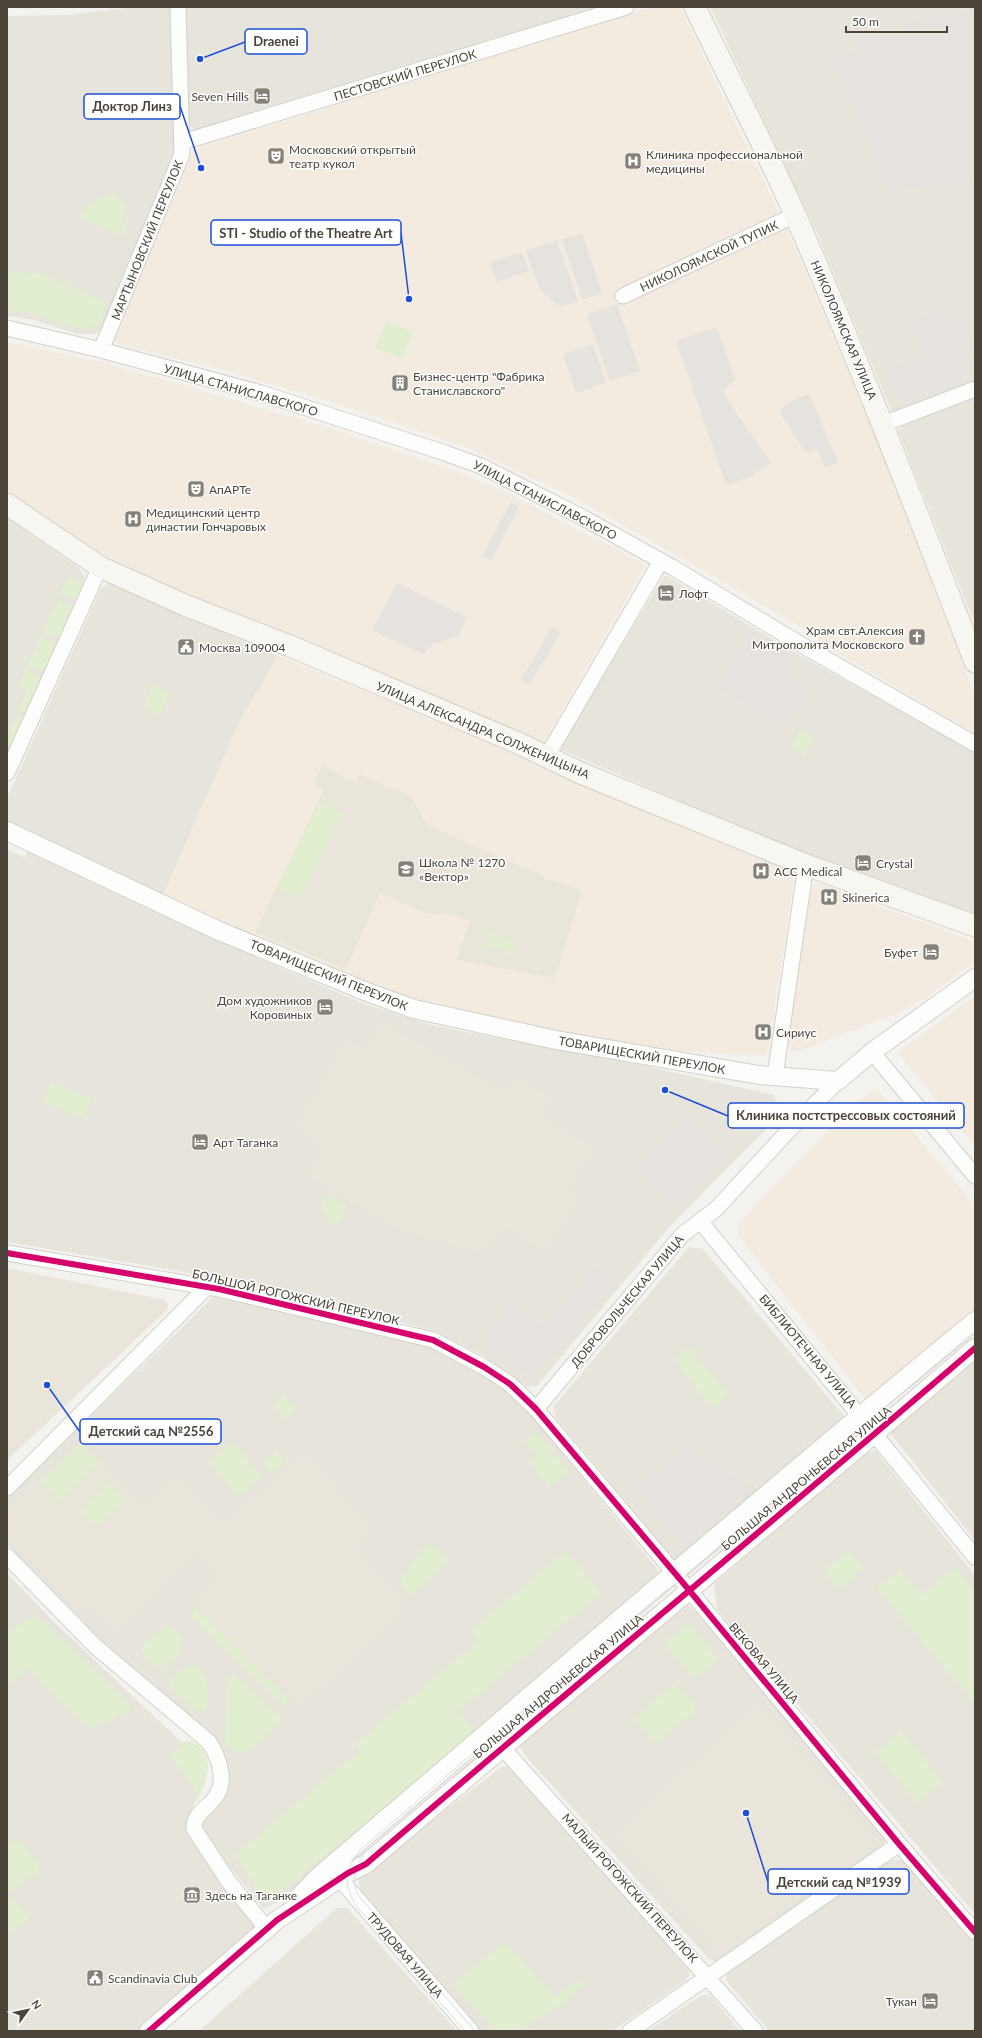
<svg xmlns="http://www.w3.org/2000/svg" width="982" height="2038" viewBox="0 0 982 2038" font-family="Lato,sans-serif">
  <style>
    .residential { fill: #e7e4dc }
    .commercial { fill: #f3ebdf }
    .industrial { fill: #e6e2de }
    .education { fill: #eae5da }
    .green { fill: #e1eecf }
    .parking { fill: #e6e3df }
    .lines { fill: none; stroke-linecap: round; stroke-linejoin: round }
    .minor-casing { stroke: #d2d0cb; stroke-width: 17 }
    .tertiary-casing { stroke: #d2d0cb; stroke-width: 20 }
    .secondary-casing { stroke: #d3cfc5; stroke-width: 23 }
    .minor { stroke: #fdfdfc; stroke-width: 15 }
    .tertiary { stroke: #fdfdfc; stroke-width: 18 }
    .secondary { stroke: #f7f6f1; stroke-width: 21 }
    .tram { stroke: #dbdbda; stroke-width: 1 }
    .cycleway-casing { stroke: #fff; stroke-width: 8 }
    .cycleway { stroke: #d6006c; stroke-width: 6 }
    .labels { text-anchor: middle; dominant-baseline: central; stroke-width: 3; stroke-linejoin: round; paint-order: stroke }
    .street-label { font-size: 12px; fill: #4b4439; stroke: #fff }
    .poi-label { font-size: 12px; fill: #4b4439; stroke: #fff; text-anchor: start }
    .leader { fill: none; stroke: #1d4ed8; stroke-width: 1.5 }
    .callout-dot { fill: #1d4ed8; stroke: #fff; stroke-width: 1.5 }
    .callout { fill: #fff; stroke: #1d4ed8; stroke-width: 1.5 }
    .callout-label { font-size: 13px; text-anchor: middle; font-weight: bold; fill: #4b4439 }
  </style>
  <rect width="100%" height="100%" fill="#f4f2ee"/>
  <g class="residential">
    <polygon points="135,7 169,7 170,9 175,150 171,166 103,329 95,334 77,334 34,320 7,316 7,16 67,15"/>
    <polygon points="184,7 598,7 268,107 198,132 192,128 187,121"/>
    <polygon points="710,7 975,7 975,381 898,412 893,413 891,410 816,231"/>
    <polygon points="975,396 975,625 898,430 902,426"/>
    <polygon points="7,518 79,568 84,576 84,581 7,754"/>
    <polygon points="664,576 667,576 801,656 975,752 975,914 796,851 562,750 561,745"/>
    <polygon points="109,584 278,656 240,721 163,895 7,822 7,798 100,590 104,586"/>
    <polygon points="7,849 26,858 26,851 211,938 362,1003 435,1026 645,1066 774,1095 781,1114 672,1224 537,1386 527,1387 484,1356 433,1331 313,1298 178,1271 7,1242"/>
    <polygon points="689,1247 703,1249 844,1416 842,1429 675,1561 556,1418 553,1407"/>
    <polygon points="213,1297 307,1316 432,1345 481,1371 515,1396 663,1576 663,1583 277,1902 264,1909 200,1830 228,1768 7,1544 7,1498"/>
    <polygon points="975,1354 975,1540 891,1434 895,1421"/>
    <polygon points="876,1451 975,1575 975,1914 717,1609 714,1584 864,1453"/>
    <polygon points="7,1573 54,1622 208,1767 188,1822 189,1837 257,1920 257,1930 139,2031 7,2031"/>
    <polygon points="685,1603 695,1611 883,1834 885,1841 880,1849 719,1961 715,1962 707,1957 528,1759 521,1749 520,1741"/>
    <polygon points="503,1766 510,1767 689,1970 689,1976 685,1981 612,2031 480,2031 361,1893 358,1877"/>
    <polygon points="897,1859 907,1863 975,1942 975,2031 769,2031 728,1983 726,1978 727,1972 888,1861"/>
    <polygon points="337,1908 347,1908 457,2031 199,2031"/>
    <polygon points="702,1995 710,1995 712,1997 740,2031 648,2031"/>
  </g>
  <g class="commercial">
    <polygon points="653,7 680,7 792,240 872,428 975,695 975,740 971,738 968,729 829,648 809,632 683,559 574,498 470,449 336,403 226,371 120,345 115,342 113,339 148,253 153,247 194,149"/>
    <polygon points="7,342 105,363 260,408 327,427 462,473 502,490 641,562 644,567 643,570 546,739 539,742 119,565 92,549 7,490"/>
    <polygon points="278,656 514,752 792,871 794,878 768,1050 766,1054 762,1056 675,1051 543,1029 438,1008 371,985 226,925 163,895 240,721"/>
    <polygon points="818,883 975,942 975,961 924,999 900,1012 797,1052 791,1051 787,1044 811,889 814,884"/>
    <polygon points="975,996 975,1147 898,1052"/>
    <polygon points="876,1088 975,1206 975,1312 868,1403 737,1234 739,1222 847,1111"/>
  </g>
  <polygon class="industrial" points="975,11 973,182 938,184 887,192 863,126 855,116 845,84 837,76 830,58 860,49 858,39 908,28 907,21"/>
  <g class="education">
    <polygon points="322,766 356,782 360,774 411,796 427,825 544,876 543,878 582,890 555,978 457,960 470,921 448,913 431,915 380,893 346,969 255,932 324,790 313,784"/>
    <polygon points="382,1022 506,1094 516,1078 553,1100 550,1105 546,1103 539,1115 594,1148 567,1189 580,1197 545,1252 507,1227 483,1253 398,1229 307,1175 323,1147 306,1136 298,1123 346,1041 367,1048"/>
    <polygon points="7,1268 165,1300 168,1305 167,1310 7,1460"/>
    <polygon points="80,1441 142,1506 176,1475 223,1526 305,1453 370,1527 355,1548 407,1609 300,1706 194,1601 218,1578 197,1551 117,1632 88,1603 79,1611 7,1537 7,1511"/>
    <polygon points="759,1704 877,1844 721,1954 618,1836 670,1784"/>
  </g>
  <g class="green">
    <polygon points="108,194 128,203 121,221 128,225 124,236 79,217 82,210"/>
    <path d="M7 272 39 273 106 303 108 306 107 308 104 307 102 313 105 314C93 344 57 320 35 314 27 312 16 311 7 310Z"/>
    <polygon points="386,321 413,332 402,359 375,348"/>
    <polygon points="69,575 83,585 75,600 60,594"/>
    <polygon points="58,599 71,606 72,609 61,634 57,637 43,631"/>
    <polygon points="41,636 53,642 56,645 45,669 42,671 28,665"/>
    <polygon points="26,669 38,675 41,679 26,711 23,713 18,712 27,690 18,686"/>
    <polygon points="154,685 170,694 158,715 142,706"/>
    <polygon points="16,716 21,718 22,722 7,754 7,737"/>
    <polygon points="800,730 814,737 805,755 791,747"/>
    <polygon points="318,802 342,813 300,899 276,888"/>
    <polygon points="490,931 516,942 510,955 484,944"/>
    <polygon points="51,1083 92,1099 84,1118 43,1102"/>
    <polygon points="331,1197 347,1205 340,1222 331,1226 320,1202"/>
    <polygon points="689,1347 728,1395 712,1408 674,1360"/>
    <polygon points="284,1396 295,1410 285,1419 273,1405"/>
    <polygon points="535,1431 569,1471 549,1487 528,1462 536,1455 524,1440"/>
    <polygon points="232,1442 262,1476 239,1497 209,1463"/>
    <polygon points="80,1443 99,1463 59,1502 40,1482"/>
    <polygon points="276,1452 284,1462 272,1473 263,1463"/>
    <polygon points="108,1482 125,1499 96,1527 79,1510"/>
    <polygon points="426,1543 450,1560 410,1595 399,1582"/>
    <polygon points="848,1550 863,1568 839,1589 824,1571"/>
    <polygon points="566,1551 601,1593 458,1711 477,1734 266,1903 235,1855 360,1750 355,1744 479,1640 471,1630"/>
    <polygon points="954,1567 975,1593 975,1704 877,1589 899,1570 920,1595"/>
    <polygon points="196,1608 289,1699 283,1706 190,1615"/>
    <polygon points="34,1617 40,1619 130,1705 128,1713 89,1728 26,1668 9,1685 7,1681 7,1634 27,1618"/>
    <polygon points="687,1623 718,1659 694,1679 664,1643"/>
    <path d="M163 1626H170L181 1637C182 1667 157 1678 141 1651L143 1645Z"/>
    <path d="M194 1664C208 1677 213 1694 205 1711H197L170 1688 169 1682C177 1674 183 1667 194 1664Z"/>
    <path d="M231 1676 242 1680 283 1719C275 1727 253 1752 242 1752 235 1752 230 1748 225 1745L226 1680Z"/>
    <polygon points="675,1683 697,1709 656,1744 634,1718"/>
    <polygon points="901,1731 943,1782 917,1803 875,1752"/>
    <path d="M191 1741C218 1753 206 1782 197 1802L193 1787 170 1755 184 1742Z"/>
    <polygon points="19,1838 41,1870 7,1893 7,1846"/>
    <polygon points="11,1897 14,1898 29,1919 7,1935 7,1900"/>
    <polygon points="505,1942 553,1996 581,1979 580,1987 561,2004 519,2031 496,2031 452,1985"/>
  </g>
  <g class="parking">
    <polygon points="582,233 602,293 582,300 562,239"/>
    <polygon points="557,241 578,301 560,307 540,290 526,251"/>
    <polygon points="522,252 529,271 497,282 490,263"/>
    <polygon points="617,304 640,371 610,381 587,314"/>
    <polygon points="938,310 945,324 960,318 975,356 967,377 901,405 887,370 925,354 911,321"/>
    <polygon points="717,327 735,380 723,391 738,416 771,462 750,477 726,485 676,341"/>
    <polygon points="593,344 606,382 576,393 563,354"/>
    <polygon points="809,394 838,462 825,468 817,449 806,453 779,411 793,400"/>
    <polygon points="511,502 519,507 491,561 482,557"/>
    <polygon points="397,583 467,617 458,637 433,644 423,654 372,630"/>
    <polygon points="552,627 561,632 529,685 521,680"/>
    <polygon points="749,631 797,658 786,677 809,690 789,727 717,688"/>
    <polygon points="687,1115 729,1157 677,1209 635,1167"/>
    <polygon points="595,1266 615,1283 534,1379 482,1343 510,1303 545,1327"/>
    <polygon points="690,1444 703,1459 760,1492 690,1552 636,1489"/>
  </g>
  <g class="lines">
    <defs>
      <g id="minor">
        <polyline points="183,142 626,7"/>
        <polyline points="623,296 795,215"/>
        <polyline points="7,328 101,350 261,393 445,453 481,466 582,517 672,567 807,648 975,744"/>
        <polyline points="101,350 182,154 178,7"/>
        <polyline points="883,424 975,389"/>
        <polyline points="547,756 661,561"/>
        <polyline points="7,773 100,567"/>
        <polyline points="872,1052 975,1176"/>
        <polyline points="775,1076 806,865"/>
        <polyline points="700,1221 975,1557"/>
        <polyline points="7,1253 219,1289 433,1340 484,1367 510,1384 536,1409 684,1584 899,1844 975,1932"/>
        <polyline points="536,1409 682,1235 716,1209 792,1127 838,1081"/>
        <polyline points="7,1488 207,1287"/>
        <path d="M7 1556 96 1647 209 1742C218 1756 226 1777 218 1793 211 1807 193 1812 194 1829L229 1882 267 1929"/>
        <polyline points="490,1730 508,1754 755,2031"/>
        <polyline points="340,1879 471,2031"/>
        <polyline points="630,2031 899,1844"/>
      </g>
      <g id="tertiary">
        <polyline points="7,831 217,930 367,992 414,1009 556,1040 759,1075 838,1081 872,1052 975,978"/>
        <path d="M298 1898 318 1877C536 1691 753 1503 975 1321"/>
        <path d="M149 2031 277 1920 348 1873 366 1864C568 1691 773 1522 975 1348"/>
      </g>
      <g id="secondary">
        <path d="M695 7C728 77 765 146 796 217 860 363 917 512 975 662"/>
        <polyline points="7,504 100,567 187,606 290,646 518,743 583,774 806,865 975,926"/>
      </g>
    </defs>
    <use href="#minor" class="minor-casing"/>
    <use href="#tertiary" class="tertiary-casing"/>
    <use href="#secondary" class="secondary-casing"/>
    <use href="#minor" class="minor"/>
    <use href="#tertiary" class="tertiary"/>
    <use href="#secondary" class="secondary"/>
    <g class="tram">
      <polyline points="457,1775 581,1669"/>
      <path d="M363 1856C354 1870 351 1880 358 1895L475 2031"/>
      <path d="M465 2031 357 1907C343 1883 344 1874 359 1851L494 1735 663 1593 681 1581 975 1331"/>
    </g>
    <defs>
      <g id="cycleway">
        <polyline points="7,1253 219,1289 433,1340 484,1367 510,1384 536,1409 684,1584 899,1844 975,1932"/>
        <path d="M149 2031 277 1920 348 1873 366 1864C568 1691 773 1522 975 1348"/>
      </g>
    </defs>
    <use href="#cycleway" class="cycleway-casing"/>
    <use href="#cycleway" class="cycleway"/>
  </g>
  <defs>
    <symbol id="hotel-square" viewBox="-11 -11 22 22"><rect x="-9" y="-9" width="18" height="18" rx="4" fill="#868178" stroke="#fff"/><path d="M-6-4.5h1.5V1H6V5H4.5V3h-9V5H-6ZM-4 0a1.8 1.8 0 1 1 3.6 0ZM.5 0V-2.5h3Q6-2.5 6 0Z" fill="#fff"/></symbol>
    <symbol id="theatre-square" viewBox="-11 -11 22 22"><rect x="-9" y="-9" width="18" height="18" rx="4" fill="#868178" stroke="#fff"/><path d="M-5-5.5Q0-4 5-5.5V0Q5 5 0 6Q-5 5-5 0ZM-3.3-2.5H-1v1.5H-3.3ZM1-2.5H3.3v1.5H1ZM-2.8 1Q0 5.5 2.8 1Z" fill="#fff"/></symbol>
    <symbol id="hospital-square" viewBox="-11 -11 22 22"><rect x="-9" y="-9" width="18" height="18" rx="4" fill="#868178" stroke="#fff"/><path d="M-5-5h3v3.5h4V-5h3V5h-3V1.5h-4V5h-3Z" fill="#fff"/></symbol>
    <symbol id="building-square" viewBox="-11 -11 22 22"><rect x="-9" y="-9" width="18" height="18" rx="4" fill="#868178" stroke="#fff"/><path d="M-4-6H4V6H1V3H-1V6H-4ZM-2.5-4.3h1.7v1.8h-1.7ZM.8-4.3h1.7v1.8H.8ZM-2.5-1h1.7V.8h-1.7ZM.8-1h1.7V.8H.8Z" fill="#fff"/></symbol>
    <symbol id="church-square" viewBox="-11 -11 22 22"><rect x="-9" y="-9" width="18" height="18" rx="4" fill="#868178" stroke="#fff"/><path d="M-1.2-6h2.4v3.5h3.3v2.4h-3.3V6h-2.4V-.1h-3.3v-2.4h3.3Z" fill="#fff"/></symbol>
    <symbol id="civic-square" viewBox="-11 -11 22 22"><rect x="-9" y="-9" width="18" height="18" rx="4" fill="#868178" stroke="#fff"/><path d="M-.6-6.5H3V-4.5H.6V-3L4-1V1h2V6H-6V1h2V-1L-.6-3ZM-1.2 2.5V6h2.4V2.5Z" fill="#fff"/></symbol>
    <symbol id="school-square" viewBox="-11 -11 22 22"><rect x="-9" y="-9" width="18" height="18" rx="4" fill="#868178" stroke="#fff"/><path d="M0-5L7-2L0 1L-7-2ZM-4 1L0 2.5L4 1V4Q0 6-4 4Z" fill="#fff"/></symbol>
    <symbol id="museum-square" viewBox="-11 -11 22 22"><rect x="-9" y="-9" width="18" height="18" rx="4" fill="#868178" stroke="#fff"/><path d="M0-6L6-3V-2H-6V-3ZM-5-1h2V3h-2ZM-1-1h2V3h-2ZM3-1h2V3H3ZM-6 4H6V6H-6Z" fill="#fff"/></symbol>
  </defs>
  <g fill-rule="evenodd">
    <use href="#hotel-square" x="252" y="86" width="20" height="20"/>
    <use href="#theatre-square" x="266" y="146" width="20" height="20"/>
    <use href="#hospital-square" x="623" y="151" width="20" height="20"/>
    <use href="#building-square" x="390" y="373" width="20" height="20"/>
    <use href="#theatre-square" x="186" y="479" width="20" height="20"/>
    <use href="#hospital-square" x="123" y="509" width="20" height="20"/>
    <use href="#hotel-square" x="656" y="583" width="20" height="20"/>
    <use href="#church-square" x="907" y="627" width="20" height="20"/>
    <use href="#civic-square" x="176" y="637" width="20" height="20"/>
    <use href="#hotel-square" x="853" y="853" width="20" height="20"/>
    <use href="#school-square" x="396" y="859" width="20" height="20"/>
    <use href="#hospital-square" x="751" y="861" width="20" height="20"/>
    <use href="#hospital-square" x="819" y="887" width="20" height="20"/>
    <use href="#hotel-square" x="921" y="942" width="20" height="20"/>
    <use href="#hotel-square" x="315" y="997" width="20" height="20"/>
    <use href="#hospital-square" x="753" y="1022" width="20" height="20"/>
    <use href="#hotel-square" x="190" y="1132" width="20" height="20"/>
    <use href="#museum-square" x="182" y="1885" width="20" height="20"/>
    <use href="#civic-square" x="85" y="1968" width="20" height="20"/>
    <use href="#hotel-square" x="920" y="1991" width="20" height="20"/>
  </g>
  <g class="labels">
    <g class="street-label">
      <text transform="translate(405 75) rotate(-17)">ПЕСТОВСКИЙ ПЕРЕУЛОК</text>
      <text transform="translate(147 240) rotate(-68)">МАРТЫНОВСКИЙ ПЕРЕУЛОК</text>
      <text transform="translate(709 256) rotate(-25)">НИКОЛОЯМСКОЙ ТУПИК</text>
      <text transform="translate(844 330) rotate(67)">НИКОЛОЯМСКАЯ УЛИЦА</text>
      <text transform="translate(241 390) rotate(16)">УЛИЦА СТАНИСЛАВСКОГО</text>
      <text transform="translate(545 500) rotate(27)">УЛИЦА СТАНИСЛАВСКОГО</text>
      <text transform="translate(483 730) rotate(23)">УЛИЦА АЛЕКСАНДРА СОЛЖЕНИЦЫНА</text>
      <text transform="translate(329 975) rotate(22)">ТОВАРИЩЕСКИЙ ПЕРЕУЛОК</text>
      <text transform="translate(642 1055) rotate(10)">ТОВАРИЩЕСКИЙ ПЕРЕУЛОК</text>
      <text transform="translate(296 1297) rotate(13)">БОЛЬШОЙ РОГОЖСКИЙ ПЕРЕУЛОК</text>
      <text transform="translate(627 1301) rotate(-50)">ДОБРОВОЛЬЧЕСКАЯ УЛИЦА</text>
      <text transform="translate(808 1351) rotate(50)">БИБЛИОТЕЧНАЯ УЛИЦА</text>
      <text transform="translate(806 1478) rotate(-40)">БОЛЬШАЯ АНДРОНЬЕВСКАЯ УЛИЦА</text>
      <text transform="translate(764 1663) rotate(50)">ВЕКОВАЯ УЛИЦА</text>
      <text transform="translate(558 1686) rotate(-40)">БОЛЬШАЯ АНДРОНЬЕВСКАЯ УЛИЦА</text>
      <text transform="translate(630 1888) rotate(48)">МАЛЫЙ РОГОЖСКИЙ ПЕРЕУЛОК</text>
      <text transform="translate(405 1955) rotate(49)">ТРУДОВАЯ УЛИЦА</text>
    </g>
    <g class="poi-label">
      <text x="249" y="96" text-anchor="end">Seven Hills</text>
      <text x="289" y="149">Московский открытый<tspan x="289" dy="14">театр кукол</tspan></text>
      <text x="646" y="154">Клиника профессиональной<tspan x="646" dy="14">медицины</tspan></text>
      <text x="413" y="376">Бизнес-центр "Фабрика<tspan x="413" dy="14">Станиславского"</tspan></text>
      <text x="209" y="489">АпАРТе</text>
      <text x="146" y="512">Медицинский центр<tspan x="146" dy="14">династии Гончаровых</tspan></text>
      <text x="679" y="593">Лофт</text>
      <text x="904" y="630" text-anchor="end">Храм свт.Алексия<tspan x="904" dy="14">Митрополита Московского</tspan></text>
      <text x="199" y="647">Москва 109004</text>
      <text x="419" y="862">Школа № 1270<tspan x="419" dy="14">«Вектор»</tspan></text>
      <text x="876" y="863">Crystal</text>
      <text x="774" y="871">ACC Medical</text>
      <text x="842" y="897">Skinerica</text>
      <text x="918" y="952" text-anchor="end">Буфет</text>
      <text x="312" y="1000" text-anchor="end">Дом художников<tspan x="312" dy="14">Коровиных</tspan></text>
      <text x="776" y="1032">Сириус</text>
      <text x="213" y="1142">Арт Таганка</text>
      <text x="205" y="1895">Здесь на Таганке</text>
      <text x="108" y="1978">Scandinavia Club</text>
      <text x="917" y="2001" text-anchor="end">Тукан</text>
    </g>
  </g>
  <path class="leader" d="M200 59L245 42M201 168L180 106M409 299L401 233M665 1090L728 1116M47 1385L80 1432M746 1813L768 1882"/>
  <g class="callout-dot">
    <circle cx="200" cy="59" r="4"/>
    <circle cx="201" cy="168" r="4"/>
    <circle cx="409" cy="299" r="4"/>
    <circle cx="665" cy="1090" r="4"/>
    <circle cx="47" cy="1385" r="4"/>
    <circle cx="746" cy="1813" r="4"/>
  </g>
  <g class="callout">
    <rect x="245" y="29" width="62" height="25" rx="4"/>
    <rect x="84" y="94" width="96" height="25" rx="4"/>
    <rect x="211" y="220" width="190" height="25" rx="4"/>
    <rect x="728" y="1103" width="236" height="25" rx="4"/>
    <rect x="80" y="1419" width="141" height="25" rx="4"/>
    <rect x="768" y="1869" width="141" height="25" rx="4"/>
  </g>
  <g class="callout-label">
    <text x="276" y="46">Draenei</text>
    <text x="132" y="111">Доктор Линз</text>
    <text x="306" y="238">STI - Studio of the Theatre Art</text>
    <text x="846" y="1120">Клиника постстрессовых состояний</text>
    <text x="151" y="1436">Детский сад №2556</text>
    <text x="839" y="1887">Детский сад №1939</text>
  </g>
  <rect width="982" height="2038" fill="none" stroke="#4b4439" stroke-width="16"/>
  <g transform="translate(28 2010) rotate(57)" stroke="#ffffff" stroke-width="3" paint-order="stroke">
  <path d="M0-3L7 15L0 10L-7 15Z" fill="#4b4439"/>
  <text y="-6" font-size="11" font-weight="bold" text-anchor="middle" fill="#4b4439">N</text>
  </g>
  <path d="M846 26v6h101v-6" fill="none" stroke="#4b4439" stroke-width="2"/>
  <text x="852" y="26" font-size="12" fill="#4b4439" stroke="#ffffff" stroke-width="3" paint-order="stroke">50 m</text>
</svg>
